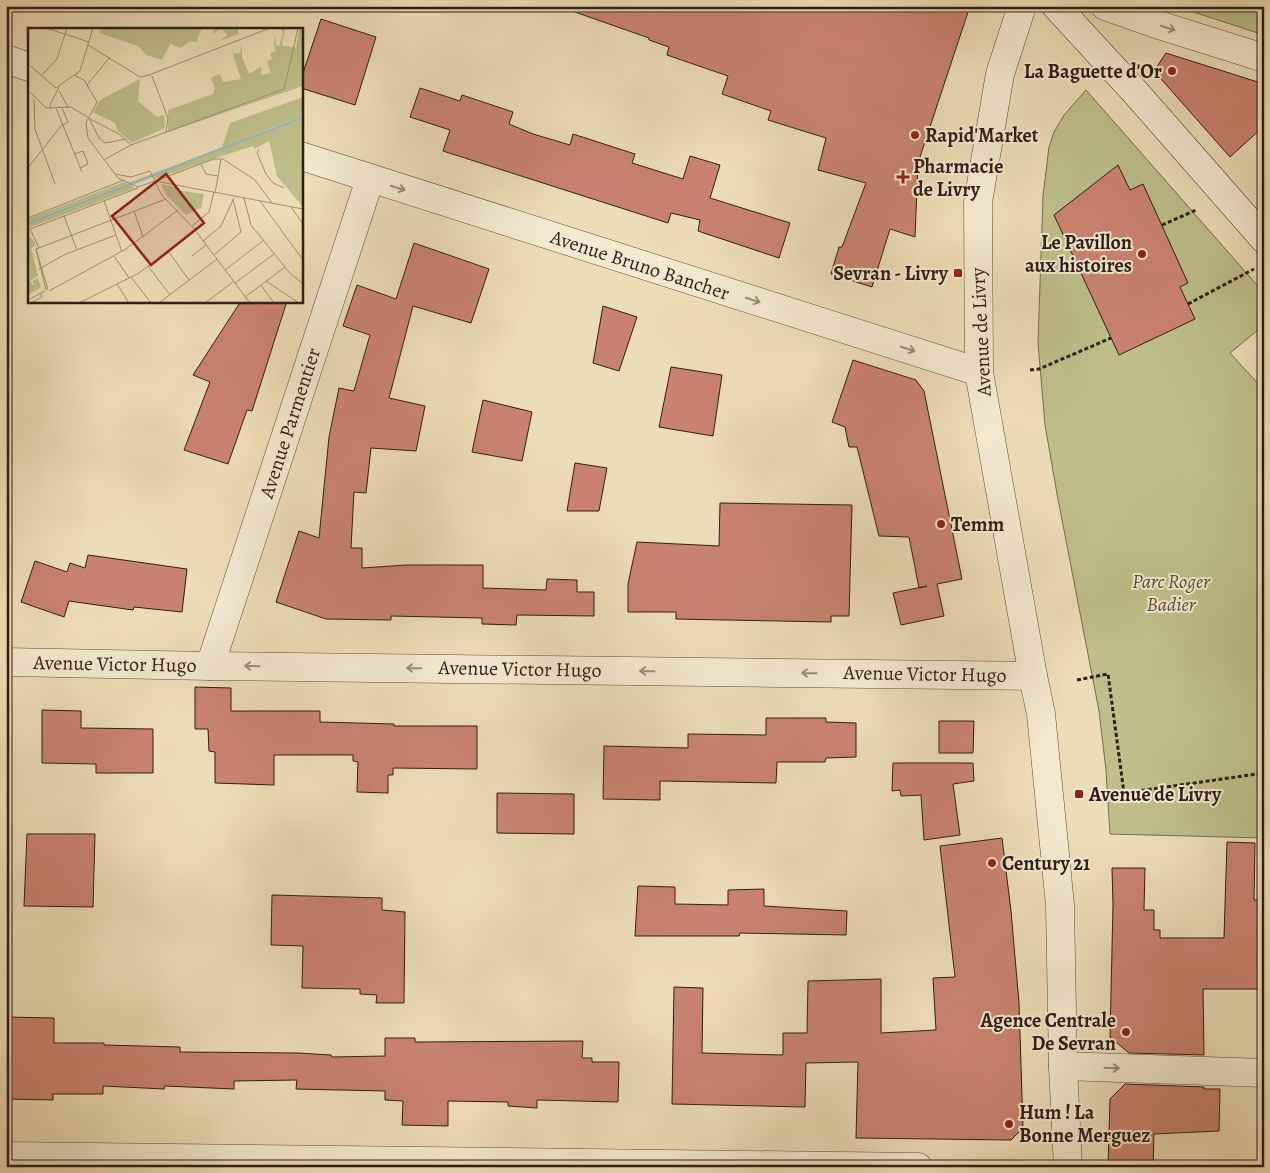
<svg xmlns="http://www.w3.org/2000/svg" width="1270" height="1173" viewBox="0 0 1270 1173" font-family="Alegreya,serif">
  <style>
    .green { fill: #bebf8a; stroke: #766e50 }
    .building { fill: #ca8370; stroke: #2e1d17 }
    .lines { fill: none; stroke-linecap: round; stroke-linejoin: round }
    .minor-casing { stroke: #5e4d3f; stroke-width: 29 }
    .tertiary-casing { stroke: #5e4d3f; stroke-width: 29 }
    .secondary-casing { stroke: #2e1d17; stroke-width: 29 }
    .path { stroke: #2e1d17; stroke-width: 3; stroke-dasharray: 4 2.5; stroke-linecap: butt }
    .minor { stroke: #f3e9d0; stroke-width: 28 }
    .tertiary { stroke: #f3e9d0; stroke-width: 28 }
    .secondary { stroke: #f3e9d0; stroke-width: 28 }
    .oneway { stroke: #9a8d7d }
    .poi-dot { fill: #8f2418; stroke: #f3e9d0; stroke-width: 2 }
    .labels { text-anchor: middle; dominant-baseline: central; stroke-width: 4; stroke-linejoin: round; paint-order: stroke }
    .poi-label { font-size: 20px; font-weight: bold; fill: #2e1d17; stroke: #f3e9d0; text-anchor: start }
    .street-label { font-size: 20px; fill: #2e1d17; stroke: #f3e9d0 }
    .park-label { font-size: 20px; font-style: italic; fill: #594e3a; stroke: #f3e9d0 }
    .inset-road { fill: none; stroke: #a19077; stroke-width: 1 }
    .view { fill: #8f2418; fill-opacity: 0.15; stroke: #8f2418; stroke-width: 2.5 }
    .inset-edge { fill: none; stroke: #2e1d17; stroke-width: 2.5 }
  </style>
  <rect width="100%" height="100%" fill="#edddb7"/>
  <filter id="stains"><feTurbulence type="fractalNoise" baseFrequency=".004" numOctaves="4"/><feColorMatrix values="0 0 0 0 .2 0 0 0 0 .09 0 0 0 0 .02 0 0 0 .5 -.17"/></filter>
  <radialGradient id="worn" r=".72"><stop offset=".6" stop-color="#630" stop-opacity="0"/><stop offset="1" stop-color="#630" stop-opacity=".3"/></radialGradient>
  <g class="green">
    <polygon points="1175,6 1264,6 1264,35"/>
    <polygon points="1086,90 1264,293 1264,325 1230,353 1264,390 1264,838 1110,834 1106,770 1099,711 1057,494 1045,425 1038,343 1043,196 1049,147 1054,132 1064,115"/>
  </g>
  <g class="building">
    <polygon points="636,6 970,6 918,163 915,237 890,229 872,287 831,274 839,247 842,247 866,183 818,170 826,138 768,120 771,111 722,94 728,76 667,55 669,47 649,40 649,38 572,11"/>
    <polygon points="321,19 376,37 355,105 301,88 301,79"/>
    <polygon points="1166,53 1264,84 1264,126 1230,157 1154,71"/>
    <polygon points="420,88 460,101 462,95 513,112 509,124 533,134 570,145 573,134 635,154 632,163 683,179 690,156 720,165 710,198 790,223 779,258 698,231 700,220 671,213 668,223 443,151 450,130 410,117"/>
    <polygon points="1118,165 1130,190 1143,184 1188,283 1180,287 1195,319 1119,355 1054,215"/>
    <polygon points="414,243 489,269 471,323 413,306 389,398 425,406 416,451 371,448 366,493 354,492 351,548 362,548 362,568 407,565 483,565 483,588 546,590 547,579 577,580 577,592 594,592 594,616 517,615 516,625 482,624 482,618 391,616 391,620 326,619 276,602 299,531 319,538 329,437 339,388 354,391 370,335 343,326 357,285 396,299"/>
    <polygon points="241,301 287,301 252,411 247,410 228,464 184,450 210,382 193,375"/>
    <polygon points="603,306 637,317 619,371 593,363"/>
    <polygon points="853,360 916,380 924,391 962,579 937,584 944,616 901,625 893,593 927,586 919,588 909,537 879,536 857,447 849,447 845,427 832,422"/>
    <polygon points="671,367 722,375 713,436 659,427"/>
    <polygon points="483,400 532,412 522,461 472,452"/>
    <polygon points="575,463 607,468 599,511 567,511"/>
    <polygon points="720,503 852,505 849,616 831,616 831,622 676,619 676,612 628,612 628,584 637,542 719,546"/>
    <polygon points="88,555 187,569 182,612 134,607 133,610 69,601 64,617 21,602 35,561 67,572 70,563 85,568"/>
    <polygon points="195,687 231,688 231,711 320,711 320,722 394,724 394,726 477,726 477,769 393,768 393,775 388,775 388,793 357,792 358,762 353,761 353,755 274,755 274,785 215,783 215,752 209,751 208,729 195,729"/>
    <polygon points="42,710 81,711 81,728 153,729 153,773 96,773 96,764 42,763"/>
    <polygon points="766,718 826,718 826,722 856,723 856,757 826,758 825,762 777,762 776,783 660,781 660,800 603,799 604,746 688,748 688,734 766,735"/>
    <polygon points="939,721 974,721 973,753 939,753"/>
    <polygon points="893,763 973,763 974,781 953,784 960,835 924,840 921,795 901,796 900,790 892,791"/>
    <polygon points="497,793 574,794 574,834 497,833"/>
    <polygon points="27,834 95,834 93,907 24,906"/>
    <polygon points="1002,838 1011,911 1019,1003 1023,1128 1011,1140 856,1138 858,1062 806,1063 805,1107 672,1104 674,987 703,988 702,1053 783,1055 783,1033 807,1033 808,981 881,979 881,1033 936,1030 933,978 955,977 940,846"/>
    <polygon points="1227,842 1255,843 1254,900 1264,900 1264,989 1203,989 1204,1055 1129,1053 1110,1037 1113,905 1112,868 1145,868 1144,910 1154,910 1154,930 1160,930 1160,938 1224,938"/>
    <polygon points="638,886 675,887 675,904 728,905 728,890 764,889 764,906 847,911 846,935 740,933 739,936 635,936"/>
    <polygon points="272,895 382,898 382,910 405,912 404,1003 376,1003 377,995 360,994 360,989 302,988 303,946 271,945"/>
    <polygon points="6,1017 54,1018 54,1043 104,1043 104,1045 180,1047 180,1052 298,1053 331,1055 332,1057 385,1056 385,1038 415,1038 415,1042 583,1041 582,1058 592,1058 592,1062 619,1062 618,1102 537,1100 537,1108 508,1106 508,1102 448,1101 448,1126 402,1125 403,1101 385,1100 385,1091 296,1089 297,1080 234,1081 234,1089 165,1086 164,1089 103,1086 103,1094 53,1094 53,1100 6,1099"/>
    <polygon points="1125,1084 1204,1087 1204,1089 1220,1089 1219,1131 1154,1134 1153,1167 1108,1167 1110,1099"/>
  </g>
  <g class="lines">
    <defs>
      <g id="minor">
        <polyline points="1105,6 1162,26 1264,58"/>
        <polyline points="6,59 29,67"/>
        <polyline points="301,156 979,372"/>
        <polyline points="6,662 210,666 1033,676"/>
        <polyline points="210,666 370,179"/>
        <polyline points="1063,1066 1264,1073"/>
        <polyline points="6,1156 918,1167"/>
      </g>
      <polyline id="tertiary" points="1022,6 1000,74 978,202 979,372 1033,676 1041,714 1060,905 1063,1066 1068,1167"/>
      <polyline id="secondary" points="1056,6 1136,93 1264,239"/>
    </defs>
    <use href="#minor" class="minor-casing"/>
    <use href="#tertiary" class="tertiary-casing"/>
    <use href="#secondary" class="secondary-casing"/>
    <g class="path">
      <polyline points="1162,225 1196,210"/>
      <polyline points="1188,304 1254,269"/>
      <polyline points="1030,370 1039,369 1111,338"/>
      <polyline points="1077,680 1108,674 1124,793 1264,773"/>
    </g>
    <use href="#minor" class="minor"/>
    <use href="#tertiary" class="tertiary"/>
    <use href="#secondary" class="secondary"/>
  </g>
  <defs><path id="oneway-shaft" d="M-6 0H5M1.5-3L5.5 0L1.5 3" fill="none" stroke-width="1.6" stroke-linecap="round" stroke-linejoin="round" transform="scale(1.25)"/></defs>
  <g class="oneway">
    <use href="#oneway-shaft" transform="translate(1168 28) rotate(18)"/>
    <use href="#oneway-shaft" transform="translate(398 188) rotate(18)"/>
    <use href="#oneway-shaft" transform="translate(753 300) rotate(18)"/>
    <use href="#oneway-shaft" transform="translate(908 349) rotate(18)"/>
    <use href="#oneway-shaft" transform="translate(252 666) rotate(-179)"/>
    <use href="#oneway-shaft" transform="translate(414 668) rotate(-179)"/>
    <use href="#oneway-shaft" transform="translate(647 671) rotate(-179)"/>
    <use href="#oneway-shaft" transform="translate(809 673) rotate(-179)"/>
    <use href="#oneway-shaft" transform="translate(1112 1068) rotate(2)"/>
  </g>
  <g class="poi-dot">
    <circle cx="1172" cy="71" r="5"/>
    <circle cx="915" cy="135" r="5"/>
    <path d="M900.5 169.5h5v5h5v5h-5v5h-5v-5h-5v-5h5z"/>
    <circle cx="1142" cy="254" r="5"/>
    <rect x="953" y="268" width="10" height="10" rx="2.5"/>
    <circle cx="941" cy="524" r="5"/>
    <rect x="1074" y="789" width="10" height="10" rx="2.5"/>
    <circle cx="992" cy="863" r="5"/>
    <circle cx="1126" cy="1032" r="5"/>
    <circle cx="1009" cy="1124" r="5"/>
  </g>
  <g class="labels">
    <g class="poi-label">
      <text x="1162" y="71" text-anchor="end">La Baguette d'Or</text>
      <text x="925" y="135">Rapid'Market</text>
      <text x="913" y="166">Pharmacie<tspan x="913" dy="23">de Livry</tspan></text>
      <text x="1132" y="242" text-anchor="end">Le Pavillon<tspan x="1132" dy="23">aux histoires</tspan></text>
      <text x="948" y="273" text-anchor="end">Sevran - Livry</text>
      <text x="951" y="524">Temm</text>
      <text x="1089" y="794">Avenue de Livry</text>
      <text x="1002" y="863">Century 21</text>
      <text x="1116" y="1020" text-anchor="end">Agence Centrale<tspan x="1116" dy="23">De Sevran</tspan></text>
      <text x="1019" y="1112">Hum ! La<tspan x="1019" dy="23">Bonne Merguez</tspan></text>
    </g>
    <g class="street-label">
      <text transform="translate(640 265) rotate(18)">Avenue Bruno Bancher</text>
      <text transform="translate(981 332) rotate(-93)">Avenue de Livry</text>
      <text transform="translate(290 423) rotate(-72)">Avenue Parmentier</text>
      <text transform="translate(115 664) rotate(1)">Avenue Victor Hugo</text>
      <text transform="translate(520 669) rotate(1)">Avenue Victor Hugo</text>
      <text transform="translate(925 674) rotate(1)">Avenue Victor Hugo</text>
    </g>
    <g class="park-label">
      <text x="1171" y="581">Parc Roger<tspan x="1171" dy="23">Badier</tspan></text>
    </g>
  </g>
  <g transform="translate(28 28)">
    <rect width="275" height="275" fill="#edddb7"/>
    <path d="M73 0H174L168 14 162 13 153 20 142 16 134 32 118 27 110 18 72 5ZM188 0 189 1 210 0V6L189 14 200 7 193 1 184 6ZM257 0 254 17 268 20 271 1 275 0V58L140 104V82L185 66 187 60 183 50 192 46 195 54 213 51 205 26 212 25 214 14V29L221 46 233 39V47L243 45 239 33 244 31 242 26 248 22 246 17 247 6 248 17 251 18 255 6 254 2H249ZM112 51 110 73 129 89 136 87 137 100 104 115 90 103 87 95 65 84 72 72ZM275 69V88L194 119 202 95ZM275 91V179L249 148 241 113 227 121 225 118 188 130 127 151 126 148ZM96 154 100 155 0 194V191ZM133 156 148 159V162L176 166 173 180 158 187 139 168ZM103 157 107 160 0 200V197ZM3 209 8 217 3 220 10 248 2 253 5 257 10 254 6 256 4 253 10 250 13 259 0 267V210Z" fill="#bebf8a"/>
    <path d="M275 88V91L0 197V194Z" fill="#9bbab6"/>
    <path class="inset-road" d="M18 0 61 14M60 17 112 49 121 47M0 36 28 60 46 47 56 52 69 74 58 95 60 110 90 150 110 159 127 153 275 181M14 47 29 31 39 0M47 47 52 43 65 0M121 47 242 0M124 48 140 90 138 104M59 57 82 29M0 62 18 80 43 79 61 90M31 63 40 79M6 71 7 101 27 156M28 80 54 144M23 81 22 77 31 59M61 90 71 110 77 115 98 111M62 91 91 106 103 117M231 121 229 125 238 146 245 155 256 160M46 126 55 123 60 136 52 140M76 132 103 117 256 61 270 0M173 136 178 146 190 148M0 140 33 98 40 94 34 80M87 146 103 149 122 143 127 153M187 165 193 131M216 170 223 197 261 244 275 256M76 173 94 224M232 173 275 232M263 179 275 196M106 183 115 209M36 188 49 222M0 190 96 152M164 198 181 184 186 164M175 213 193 198 206 170M11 220 138 171M8 221 18 262M140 223 161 252M186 227 213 204 205 171M86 228 101 250M164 228 178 217M120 238 142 267M11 241 38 226 88 207M197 242 236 212M103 249 123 275M238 253 271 275M207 255 246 226M89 256 101 275M233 257 246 275M20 262 8 221 11 220 2 201 110 160M21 263 98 221 150 182M217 269 257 239M0 272 17 263M3 275 14 269 12 265M51 275 111 245 167 202M131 275 189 231M177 275 206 253M222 275 167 202 133 166 127 153 186 131H195L227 152 244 175"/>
    <path class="view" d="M138 146 176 195 123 237 84 188Z"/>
    <rect width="275" height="275" class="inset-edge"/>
  </g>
  <rect width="1270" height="1173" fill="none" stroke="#edddb7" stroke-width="25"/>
  <rect x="8" y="8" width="1255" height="1158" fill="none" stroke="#2e1d17" stroke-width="2.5"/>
  <rect x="12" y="12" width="1245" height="1148" fill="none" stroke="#2e1d17"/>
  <rect width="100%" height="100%" filter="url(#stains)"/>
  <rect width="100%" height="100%" fill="url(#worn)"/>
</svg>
